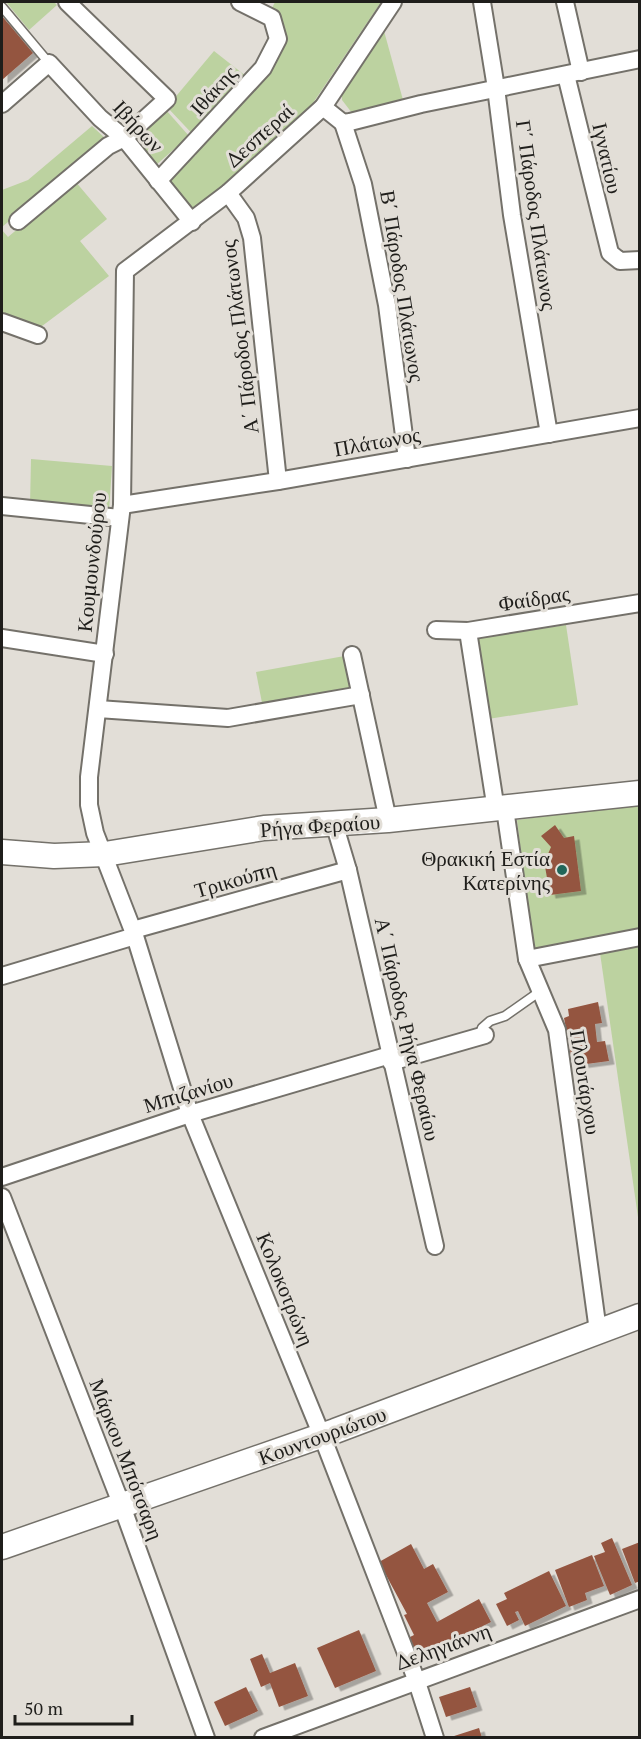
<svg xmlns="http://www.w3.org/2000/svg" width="641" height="1739" viewBox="0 0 641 1739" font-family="'PT Serif',serif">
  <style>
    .green { fill: #bcd2a0 }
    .building { fill: #945540; filter: url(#shadow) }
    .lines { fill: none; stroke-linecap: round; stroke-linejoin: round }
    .lane-casing { stroke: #74716a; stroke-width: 11 }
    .street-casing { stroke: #74716a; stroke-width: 20 }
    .secondary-casing { stroke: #74716a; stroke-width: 27 }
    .lane { stroke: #fff; stroke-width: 8 }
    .street { stroke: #fff; stroke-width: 16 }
    .secondary { stroke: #fff; stroke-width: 24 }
    .poi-dot { fill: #216659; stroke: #e2ded7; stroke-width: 2 }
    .labels { text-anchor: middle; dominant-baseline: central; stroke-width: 6; stroke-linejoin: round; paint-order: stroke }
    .street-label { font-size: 21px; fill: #1f1e1b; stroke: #e2ded7 }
    .poi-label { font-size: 21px; fill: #1f1e1b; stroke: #e2ded7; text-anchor: end }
  </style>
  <defs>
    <filter id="shadow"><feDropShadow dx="5.5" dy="3.5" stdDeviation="0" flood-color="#0004"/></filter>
  </defs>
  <rect width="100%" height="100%" fill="#e2ded7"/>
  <g class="green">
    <polygon points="6,2 54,2 57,5 29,30"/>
    <polygon points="275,2 381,2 313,103 265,150 191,214 164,182 196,155 194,149 200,142 167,107 214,51 256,84 285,39 272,8"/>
    <polygon points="384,31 403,100 352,113 342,100 342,93"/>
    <polygon points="166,110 189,136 156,165 134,139"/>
    <polygon points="92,126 107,140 2,227 2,190 28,180"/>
    <polygon points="75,181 107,219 80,241 109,276 38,329 2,316 2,230 8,237"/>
    <polygon points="31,459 112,466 109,512 30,506"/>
    <polygon points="566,625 578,705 488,719 477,638"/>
    <polygon points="350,655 357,690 263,708 256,672"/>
    <polygon points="639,804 639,929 533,950 517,820"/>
    <polygon points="639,946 640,1217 638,1217 600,953"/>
  </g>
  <g class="building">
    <polygon points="2,16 33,53 2,80"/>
    <polygon points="555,825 564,838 574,836 581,891 550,895 543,855 548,854 551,847 541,836"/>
    <polygon points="598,1002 602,1023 595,1024 597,1042 605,1041 609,1061 579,1065 578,1055 571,1056 568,1038 572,1037 571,1033 567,1034 564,1018 569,1016 568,1009"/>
    <polygon points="612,1538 632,1585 610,1595 594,1556 605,1552 601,1543"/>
    <polygon points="640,1542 640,1581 635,1583 622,1549"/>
    <polygon points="411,1544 424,1569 433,1564 448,1592 427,1603 437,1622 479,1599 491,1622 419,1657 408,1638 414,1635 404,1615 407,1614 379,1562"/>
    <polygon points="592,1555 604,1586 585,1593 587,1600 569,1607 555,1570"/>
    <polygon points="549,1571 566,1606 525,1626 518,1611 515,1612 519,1620 507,1626 496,1604 507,1599 504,1593"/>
    <polygon points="359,1630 376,1671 335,1688 317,1648"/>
    <polygon points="262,1654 270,1673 295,1663 308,1696 279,1707 270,1683 261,1687 250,1659"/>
    <polygon points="246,1687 258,1711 225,1726 214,1702"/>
    <polygon points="470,1687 477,1707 446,1717 439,1697"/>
    <polygon points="479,1728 482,1738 452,1738 451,1737"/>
  </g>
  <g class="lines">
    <defs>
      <g id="lane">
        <polyline points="2,7 49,63"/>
        <polyline points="480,1036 482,1028 490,1021 505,1016 542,990"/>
      </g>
      <g id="street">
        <polyline points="393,2 323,107 228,193 125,271 122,505 89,777 89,805 95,833 135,936 190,1114 322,1436 416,1679 435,1738"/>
        <polyline points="482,2 496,88 512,215 549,434"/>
        <polyline points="565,2 581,72"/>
        <polyline points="566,75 610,253 620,261 640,260"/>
        <polyline points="2,104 49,63 100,118 124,138 192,222"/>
        <polyline points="323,107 343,123 350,122 421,104 640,59"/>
        <polyline points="343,123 363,184 387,305 407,459"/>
        <polyline points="158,181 263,68 278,39 272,18 240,2"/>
        <polyline points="228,193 246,218 252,238 278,481"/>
        <polyline points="18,221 108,146 124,138 167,99 67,2"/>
        <polyline points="2,322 38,335"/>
        <polyline points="122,505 278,481 640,418"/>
        <polyline points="2,506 120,518"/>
        <polyline points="436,630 468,631 640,603"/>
        <polyline points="468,631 496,810"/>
        <polyline points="2,638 105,654"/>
        <polyline points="352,655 388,820"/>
        <polyline points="98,709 228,718 361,695"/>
        <polyline points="505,809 527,959 557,1030 598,1331"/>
        <polyline points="334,823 348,870 435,1246"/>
        <polyline points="133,930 348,870"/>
        <polyline points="527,959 640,937"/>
        <polyline points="2,976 135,936"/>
        <polyline points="391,1062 485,1035"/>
        <polyline points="2,1177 190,1114 390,1055"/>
        <polyline points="2,1197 122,1506 206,1738"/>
        <polyline points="263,1738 640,1599"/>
      </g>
      <g id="secondary">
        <polyline points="2,852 54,856 105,854 264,828 388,820 640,793"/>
        <polyline points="2,1547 335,1431 640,1316"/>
      </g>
    </defs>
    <use href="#lane" class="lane-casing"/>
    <use href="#street" class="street-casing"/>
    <use href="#secondary" class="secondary-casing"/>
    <use href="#lane" class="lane"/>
    <use href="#street" class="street"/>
    <use href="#secondary" class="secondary"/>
  </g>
  <circle class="poi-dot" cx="562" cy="870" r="6"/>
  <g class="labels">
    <g class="street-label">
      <text transform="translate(213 90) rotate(-48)">Ιθάκης</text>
      <text transform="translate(139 126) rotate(47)">Ιβήρων</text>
      <text transform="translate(259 135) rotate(-42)">Δεσπεραί</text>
      <text transform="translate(608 158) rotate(77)">Ιγνατίου</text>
      <text transform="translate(537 215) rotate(82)">Γ΄ Πάροδος Πλάτωνος</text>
      <text transform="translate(403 286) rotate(81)">Β΄ Πάροδος Πλάτωνος</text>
      <text transform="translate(239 337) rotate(-97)">Α΄ Πάροδος Πλάτωνος</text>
      <text transform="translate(377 441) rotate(-10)">Πλάτωνος</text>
      <text transform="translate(91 562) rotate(-84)">Κουμουνδούρου</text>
      <text transform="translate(534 598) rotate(-9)">Φαίδρας</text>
      <text transform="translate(320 825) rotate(-4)">Ρήγα Φεραίου</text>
      <text transform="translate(235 879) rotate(-16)">Τρικούπη</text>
      <text transform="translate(408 1029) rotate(77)">Α΄ Πάροδος Ρήγα Φεραίου</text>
      <text transform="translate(586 1082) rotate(81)">Πλουτάρχου</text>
      <text transform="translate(188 1092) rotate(-17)">Μπιζανίου</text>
      <text transform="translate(286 1289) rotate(68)">Κολοκοτρώνη</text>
      <text transform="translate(322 1435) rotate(-20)">Κουντουριώτου</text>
      <text transform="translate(127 1459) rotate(69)">Μάρκου Μπότσαρη</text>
      <text transform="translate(443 1646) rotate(-20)">Δεληγιάννη</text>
    </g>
    <g class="poi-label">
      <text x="550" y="858">Θρακική Εστία<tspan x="550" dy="24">Κατερίνης</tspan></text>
    </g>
  </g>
  <rect width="641" height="1739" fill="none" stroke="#1f1e1b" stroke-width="6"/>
  <path d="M15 1715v9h117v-9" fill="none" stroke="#1f1e1b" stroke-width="3"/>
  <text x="24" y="1715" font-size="18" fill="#1f1e1b" stroke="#e2ded7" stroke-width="4.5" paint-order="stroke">50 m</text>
</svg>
